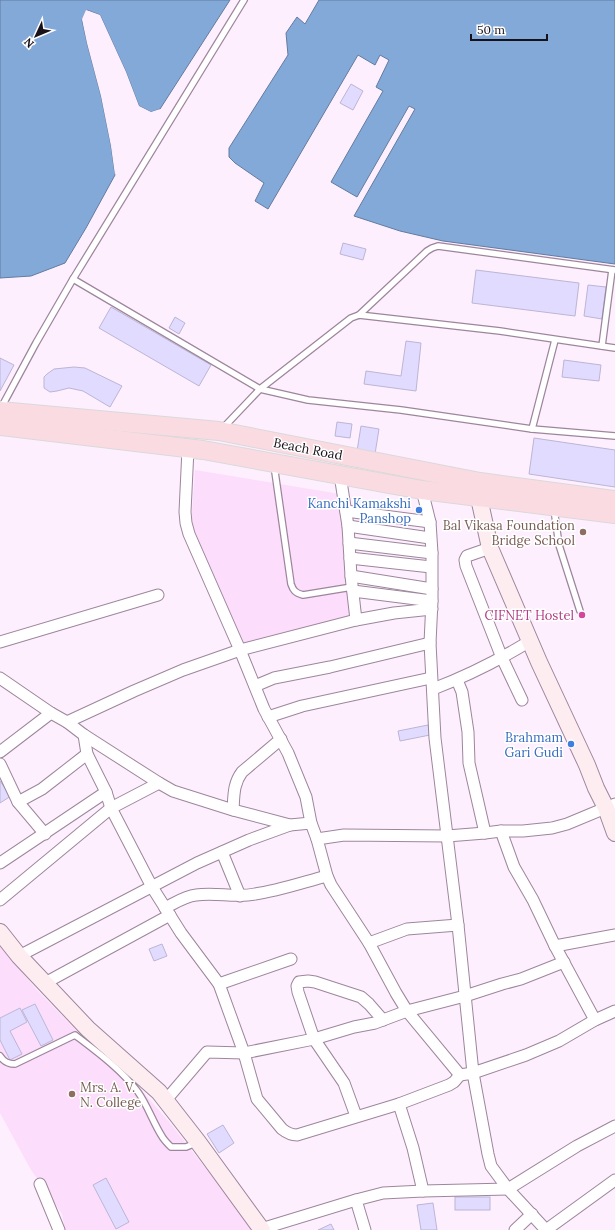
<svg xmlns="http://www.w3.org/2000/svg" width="615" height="1230" viewBox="0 0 615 1230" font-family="Lora,serif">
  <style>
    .built { fill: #fdddfc }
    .water { fill: #83a9d9; stroke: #637b9f }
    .pier { fill: #feeffe }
    .building { fill: #e1dbff; stroke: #bbb6d4 }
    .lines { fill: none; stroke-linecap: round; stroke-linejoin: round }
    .lane-casing { stroke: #9d869c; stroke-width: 8 }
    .street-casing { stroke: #9d869c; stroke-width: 13 }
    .secondary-casing { stroke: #9d869c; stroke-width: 18 }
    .primary-casing { stroke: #dad9da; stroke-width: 20 }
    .lane { stroke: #fff; stroke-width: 5.5 }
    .street { stroke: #fff; stroke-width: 11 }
    .secondary { stroke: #fdedf1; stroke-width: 16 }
    .primary { stroke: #fadbe2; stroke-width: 18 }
    .shop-dot { fill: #3f7fe0; stroke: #fff; stroke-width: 1.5 }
    .education-dot { fill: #8d6e63; stroke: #fff; stroke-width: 1.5 }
    .hotel-dot { fill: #d1479c; stroke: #fff; stroke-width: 1.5 }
    .labels { text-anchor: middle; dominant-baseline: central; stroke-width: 3; stroke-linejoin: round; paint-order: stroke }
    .street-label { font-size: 13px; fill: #191119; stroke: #fff }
    .shop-label { font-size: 13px; fill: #366cbe; stroke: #fff; text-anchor: end }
    .education-label { font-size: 13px; fill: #785e54; stroke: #fff; text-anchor: end }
    .hotel-label { font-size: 13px; fill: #b23c85; stroke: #fff; text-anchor: end }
  </style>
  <rect width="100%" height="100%" fill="#feeffe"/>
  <g class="built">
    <polygon points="195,470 340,494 350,615 244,644 191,525"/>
    <polygon points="0,946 36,989 76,1030 128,1075 170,1123 233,1203 251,1230 65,1230 62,1214 31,1170 0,1113"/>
  </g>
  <g class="water">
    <polygon points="0,0 230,0 160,109 151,112 139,106 126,72 100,15 87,10 82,20 87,43 101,96 111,146 115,175 86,228 65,263 31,276 0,278"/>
    <polygon points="319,0 615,0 615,264 443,241 400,231 354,216 415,109 409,106 357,197 331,182 383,91 376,87 389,60 380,55 375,65 358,55 268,209 255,201 264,183 235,163 229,157 229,148 288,55 286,33 297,17 305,24"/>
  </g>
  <polygon class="pier" points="86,10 100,15 126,72 139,106 151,112 160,109 159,111 151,114 137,107 124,73 98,16 87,13 84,20 88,42 103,96 112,146 116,173 115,175 111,146 101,96 87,43 82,19"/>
  <g class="building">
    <polygon points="351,84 363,91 353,110 340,103"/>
    <polygon points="343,243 366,249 363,260 340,254"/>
    <polygon points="476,270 579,283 575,316 472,303"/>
    <polygon points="588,285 606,287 602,319 584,316"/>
    <polygon points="111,307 211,365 199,386 99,328"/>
    <polygon points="175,317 185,323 179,334 169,328"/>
    <polygon points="406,341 421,343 416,391 364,384 366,371 401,376"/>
    <polygon points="0,358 14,365 0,391"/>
    <polygon points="564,360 601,365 599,381 562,377"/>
    <polygon points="74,367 85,368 122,386 110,407 83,391 69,388 57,391 50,392 44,388 44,377 47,374 54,369"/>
    <polygon points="337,422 352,424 350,438 335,436"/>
    <polygon points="361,426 379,429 375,454 357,451"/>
    <polygon points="534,438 615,450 615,487 529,474"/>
    <polygon points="428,725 430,735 400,741 398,731"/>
    <polygon points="0,781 11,796 0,803"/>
    <polygon points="162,944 167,956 154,961 149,949"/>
    <polygon points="35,1004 53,1040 41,1046 22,1010"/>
    <polygon points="20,1008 27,1022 10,1031 22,1054 10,1060 0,1040 0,1018"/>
    <polygon points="223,1125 234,1143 219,1153 207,1134"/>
    <polygon points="106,1178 129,1222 116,1229 93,1185"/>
    <rect x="455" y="1197" width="35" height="13"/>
    <polygon points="433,1203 437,1230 421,1230 417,1205"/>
    <polygon points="331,1224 334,1230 318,1230"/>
  </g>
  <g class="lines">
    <defs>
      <g id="lane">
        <polyline points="73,279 260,389 308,400 401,410 532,429 615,436"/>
        <polyline points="359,315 427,251 432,248 438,246 615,270"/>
        <polyline points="602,346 612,270"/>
        <polyline points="1,408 36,343 73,279 244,0"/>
        <polyline points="223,428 260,389 351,318 359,315 500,331 615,348"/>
        <polyline points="532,429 555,340"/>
        <path d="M274 465 291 584C293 590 295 593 303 595L352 587"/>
        <polyline points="554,509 559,545 580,611"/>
        <path d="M0 1056C4 1062 8 1064 15 1064L75 1035C96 1051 122 1070 138 1092 148 1106 153 1123 163 1138 165 1141 168 1144 171 1147H186L196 1143"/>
      </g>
      <g id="street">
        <polyline points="188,449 185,512 186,523 189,534 240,650 264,709 288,753 306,797 311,823 317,839"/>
        <polyline points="340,475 348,526 351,576 356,620"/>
        <polyline points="422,490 430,522 432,553 432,601 430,643 435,738 458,925 473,1073 526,1055 559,1041 595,1020 615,1011"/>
        <polyline points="346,511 430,522"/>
        <polyline points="348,526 430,538"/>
        <polyline points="349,543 432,553"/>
        <polyline points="490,548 467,556 465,560 466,566 502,658 522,700"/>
        <polyline points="350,558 431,567"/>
        <polyline points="351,576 432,589"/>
        <polyline points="353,591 432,601"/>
        <polyline points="0,642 158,595"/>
        <polyline points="0,678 51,713 67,722 134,691 183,670 240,650 356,620 394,613 432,609"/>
        <polyline points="457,680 462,692 468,732 469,763 485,833"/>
        <polyline points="255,686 274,678 330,667 430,643"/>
        <path d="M433 689C467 676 499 660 530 641"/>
        <polyline points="268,717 302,706 431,678"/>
        <polyline points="67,722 84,735 159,783 173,791 233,810 290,825 311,823"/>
        <path d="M84 735 87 754 106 792 111 808 152 887 181 933 219 984 244 1053 257 1099 282 1129C287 1133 291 1135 297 1135L399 1104 449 1085 454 1082 460 1075"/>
        <polyline points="0,752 51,713"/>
        <polyline points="0,764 18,802 42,789 87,754"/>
        <polyline points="18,802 45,834"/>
        <path d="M233 810C234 796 233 784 242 772L281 739"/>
        <polyline points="501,831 514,867 533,900 555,946 595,1020"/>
        <polyline points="222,852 240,896"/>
        <polyline points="0,863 106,792"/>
        <polyline points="0,900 111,808 159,783"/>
        <path d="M165 908C175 903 185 896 196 895 216 892 235 898 255 894 278 891 304 882 327 876"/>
        <polyline points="369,943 407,929 458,925"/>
        <polyline points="555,946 615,935"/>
        <polyline points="19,956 197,863 249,840 290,825"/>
        <polyline points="45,983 170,915"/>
        <polyline points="219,984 291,959"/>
        <polyline points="166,1100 207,1052 244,1053 314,1039 298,992 297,986 299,982 308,981 315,982 361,997 369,1004 383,1020"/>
        <polyline points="399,1104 413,1148 423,1191"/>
        <polyline points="356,1116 344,1083 314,1039 354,1027 375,1023 407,1011 465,996 502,984 521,979 564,962"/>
        <polyline points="40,1184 59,1230"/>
        <polyline points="261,1229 356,1200"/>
        <polyline points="365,1230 356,1200 383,1193 423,1191 508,1189 577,1146 615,1126"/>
        <polyline points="515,1230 532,1214"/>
        <polyline points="546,1230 508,1189 491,1166 488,1154 473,1073 460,1075 407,1011 396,993 369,943 331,885 327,876 317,839 344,835 447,836 485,833 501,831 523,831 552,828 567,824 615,804"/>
        <polyline points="546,1230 615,1180"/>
      </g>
      <g id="secondary">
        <polyline points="479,486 479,498 490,548 539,662 587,765 596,788 606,808 615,833"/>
        <polyline points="0,932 19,956 88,1029 159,1092 198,1142 262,1230"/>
      </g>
      <g id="primary">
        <polyline points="0,411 219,431 480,482 615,500"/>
        <polyline points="0,426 203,450 422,490 615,514"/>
      </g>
    </defs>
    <use href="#lane" class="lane-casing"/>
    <use href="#street" class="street-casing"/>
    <use href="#secondary" class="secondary-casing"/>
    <use href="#primary" class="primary-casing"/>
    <use href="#lane" class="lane"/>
    <use href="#street" class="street"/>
    <use href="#secondary" class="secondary"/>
    <use href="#primary" class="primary"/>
  </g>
  <g class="shop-dot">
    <circle cx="419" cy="510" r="4"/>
    <circle cx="571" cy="744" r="4"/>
  </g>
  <g class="education-dot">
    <circle cx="583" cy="532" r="4"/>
    <circle cx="72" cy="1094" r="4"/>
  </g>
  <circle class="hotel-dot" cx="582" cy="615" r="4"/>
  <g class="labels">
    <g class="street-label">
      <text transform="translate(308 449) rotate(11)">Beach Road</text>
    </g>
    <g class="shop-label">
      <text x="411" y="503">Kanchi Kamakshi<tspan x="411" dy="15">Panshop</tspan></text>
      <text x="563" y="737">Brahmam<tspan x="563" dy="15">Gari Gudi</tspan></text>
    </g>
    <g class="education-label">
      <text x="575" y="525">Bal Vikasa Foundation<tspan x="575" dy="15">Bridge School</tspan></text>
      <text x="80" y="1087" text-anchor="start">Mrs. A. V.<tspan x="80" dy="15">N. College</tspan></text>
    </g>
    <g class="hotel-label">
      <text x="574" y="615">CIFNET Hostel</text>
    </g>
  </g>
  <g transform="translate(36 36) rotate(226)" stroke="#ffffff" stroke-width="3" paint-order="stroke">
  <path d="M0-3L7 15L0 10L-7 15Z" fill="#191119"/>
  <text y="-6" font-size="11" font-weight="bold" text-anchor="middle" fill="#191119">N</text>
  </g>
  <path d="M471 34v6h76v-6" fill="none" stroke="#191119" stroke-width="2"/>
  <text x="477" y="34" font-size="12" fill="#191119" stroke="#ffffff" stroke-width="3" paint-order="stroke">50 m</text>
</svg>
